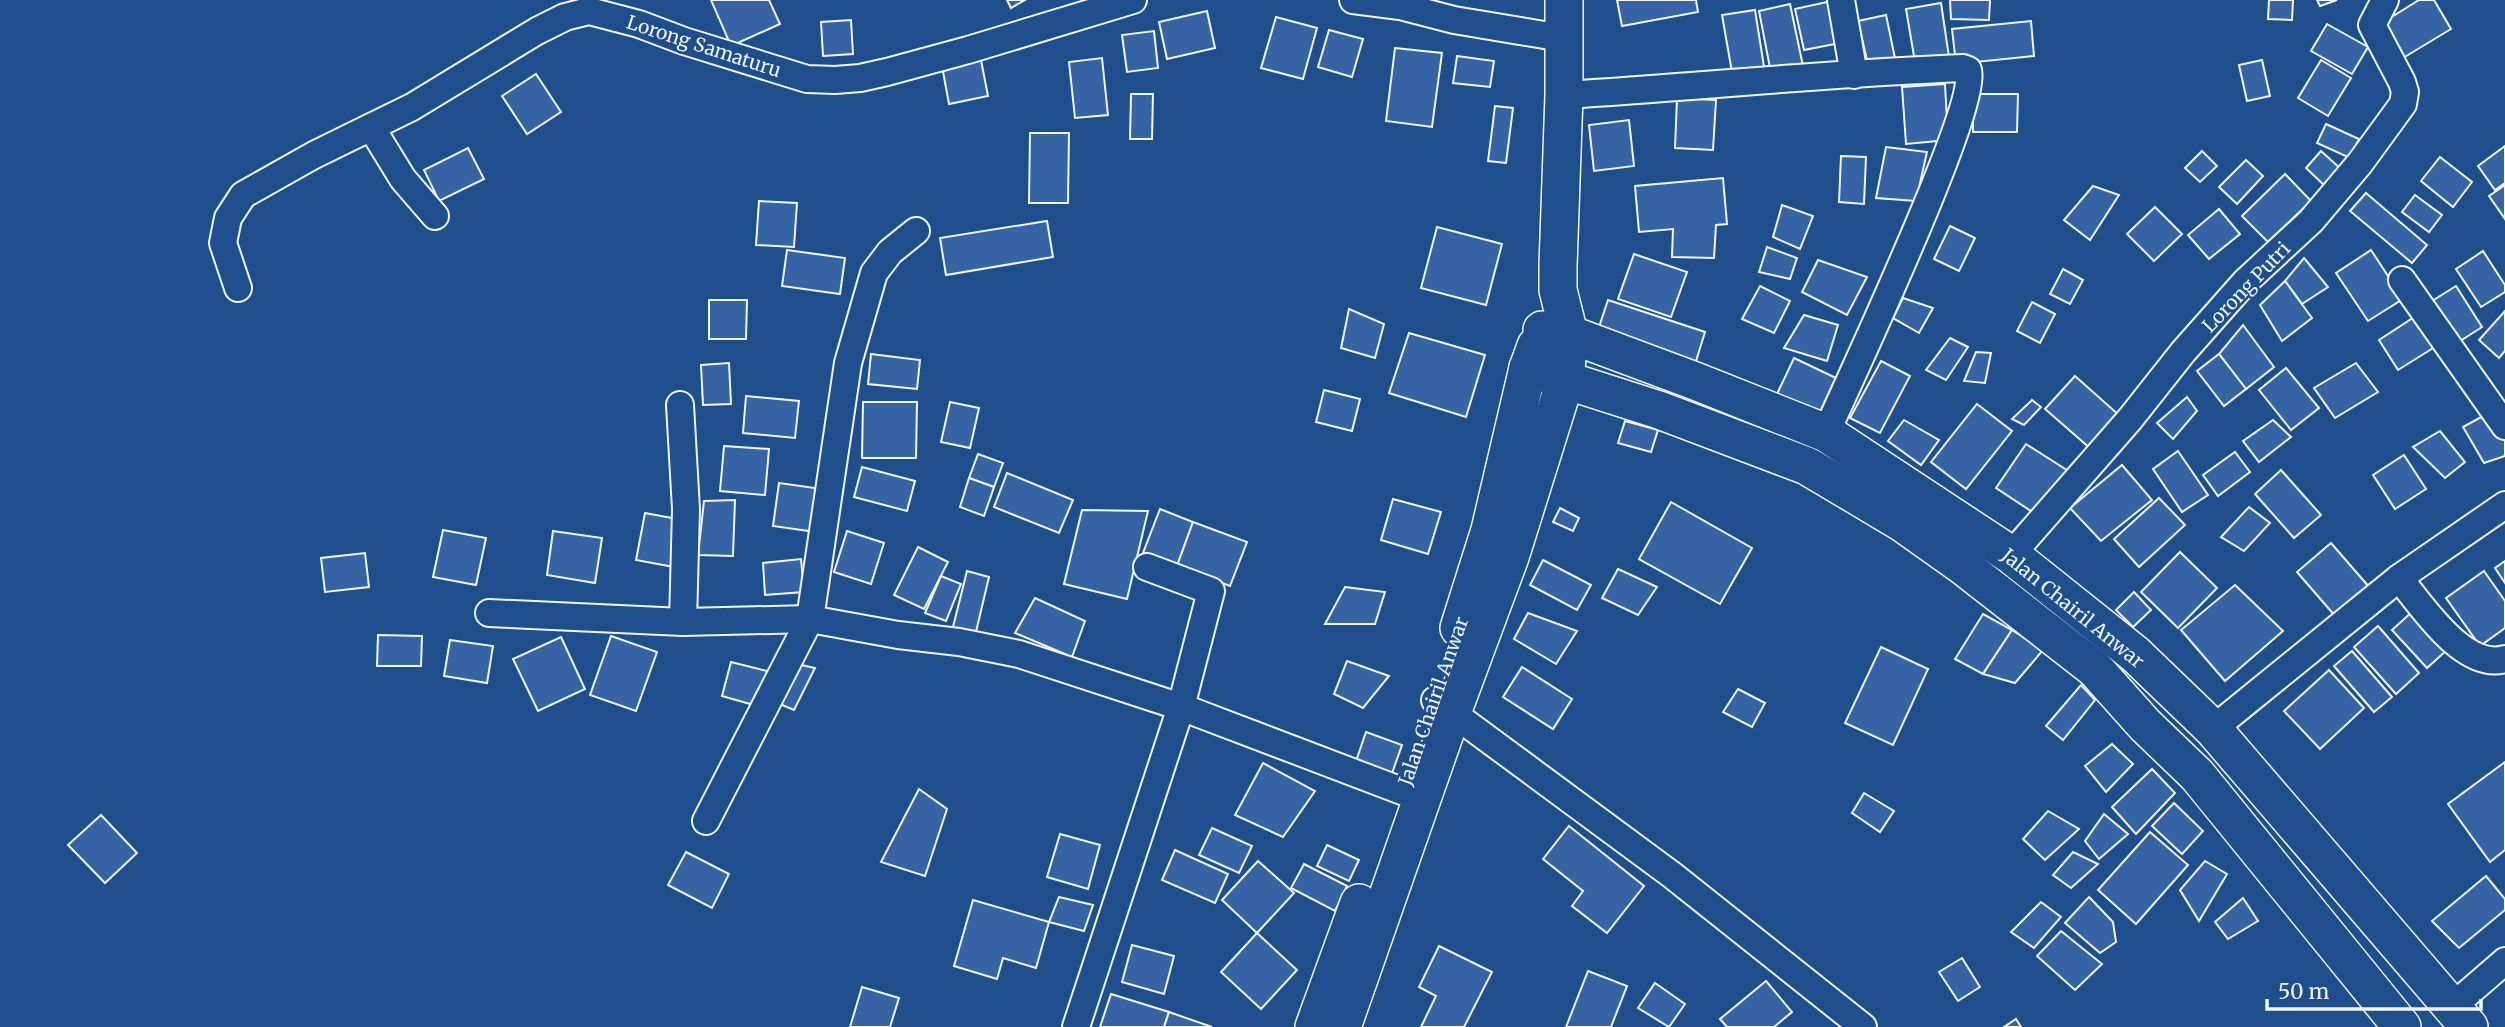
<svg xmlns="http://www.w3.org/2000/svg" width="2505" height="1027" viewBox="0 0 2505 1027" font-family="Merriweather,serif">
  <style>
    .building { fill: #3563a3; stroke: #f2f6ff; stroke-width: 2 }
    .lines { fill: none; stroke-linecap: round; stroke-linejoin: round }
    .minor-casing { stroke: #f2f6ff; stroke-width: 30 }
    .secondary-casing { stroke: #f2f6ff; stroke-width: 40 }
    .minor { stroke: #1f4e8c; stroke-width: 26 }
    .secondary { stroke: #1f4e8c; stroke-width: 37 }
    .labels { text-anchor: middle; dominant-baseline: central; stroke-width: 5; stroke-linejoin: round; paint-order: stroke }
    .street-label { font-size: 19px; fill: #f2f6ff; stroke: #1f4e8c }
  </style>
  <rect width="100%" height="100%" fill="#1f4e8c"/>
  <g class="building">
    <polygon points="711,0 769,0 780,24 731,46"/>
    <polygon points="1007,0 1025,0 1011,8"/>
    <polygon points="1617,0 1696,0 1698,12 1622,26"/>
    <polygon points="1836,0 1845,42 1804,50 1795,9"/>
    <polygon points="1950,0 1990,0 1989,20 1951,19"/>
    <polygon points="2269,0 2293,0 2292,20 2268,19"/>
    <polygon points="2317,0 2337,0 2320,6"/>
    <polygon points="2419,0 2434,0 2451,29 2403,58 2382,23"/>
    <polygon points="1941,3 1949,57 1915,62 1906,9"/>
    <polygon points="1790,4 1803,66 1771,73 1759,11"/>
    <polygon points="1755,10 1765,73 1733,78 1722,15"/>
    <polygon points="1207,11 1215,48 1167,59 1159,22"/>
    <polygon points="1886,15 1896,63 1869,69 1858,21"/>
    <polygon points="1276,17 1317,28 1303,79 1261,68"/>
    <polygon points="851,20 853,54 823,56 821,22"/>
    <polygon points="2031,21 2034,56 1956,64 1952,29"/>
    <polygon points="2327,24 2368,47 2352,74 2311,51"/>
    <polygon points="1329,30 1363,39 1352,77 1318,67"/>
    <polygon points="1154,31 1158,68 1127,72 1122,35"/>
    <polygon points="1395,48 1442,53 1432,127 1386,121"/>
    <polygon points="1457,56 1494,61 1490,87 1453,83"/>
    <polygon points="1102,58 1108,115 1075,118 1069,62"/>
    <polygon points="981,60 988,96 949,104 942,66"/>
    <polygon points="2262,60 2270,96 2247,101 2239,65"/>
    <polygon points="2321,60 2351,78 2328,116 2298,98"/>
    <polygon points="536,74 561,112 527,134 502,96"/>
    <polygon points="1945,84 1948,140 1906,144 1902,87"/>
    <polygon points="1131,94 1153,94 1152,139 1130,139"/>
    <polygon points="1973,94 2018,94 2017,132 1973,132"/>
    <polygon points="1677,98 1716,100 1713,150 1675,148"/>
    <polygon points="1495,106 1513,108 1506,163 1488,161"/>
    <polygon points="1629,120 1634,166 1594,171 1589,125"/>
    <polygon points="2326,124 2359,139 2350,158 2317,143"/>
    <polygon points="1030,133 1069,133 1068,203 1029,203"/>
    <polygon points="2505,146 2505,183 2495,190 2478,166"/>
    <polygon points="1886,147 1927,152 1916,201 1876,198"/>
    <polygon points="468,148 484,179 439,201 424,170"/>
    <polygon points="2202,151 2217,166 2200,182 2185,168"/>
    <polygon points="2321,151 2342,170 2326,187 2306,168"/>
    <polygon points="1841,156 1866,157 1864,204 1839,202"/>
    <polygon points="2440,157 2472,182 2453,207 2421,181"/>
    <polygon points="2246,160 2263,176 2237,204 2219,187"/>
    <polygon points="2285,174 2311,201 2268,242 2242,216"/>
    <polygon points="1723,178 1727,224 1716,225 1714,258 1672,257 1673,229 1639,232 1635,186"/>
    <polygon points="2505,185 2505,219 2489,196"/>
    <polygon points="2093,186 2119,195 2090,240 2064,220"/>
    <polygon points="2366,193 2427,245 2412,263 2350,211"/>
    <polygon points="2415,195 2442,215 2429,232 2402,212"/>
    <polygon points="759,201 797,203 794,247 756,245"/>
    <polygon points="1782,205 1813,216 1800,249 1773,237"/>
    <polygon points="2155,207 2182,234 2154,261 2127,234"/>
    <polygon points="2219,209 2240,234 2209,259 2188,235"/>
    <polygon points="1047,221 1053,257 946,275 940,238"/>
    <polygon points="1950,226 1975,238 1959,271 1934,259"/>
    <polygon points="1437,227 1502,244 1486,305 1421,288"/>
    <polygon points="1767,247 1797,258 1790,279 1759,272"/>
    <polygon points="787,250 845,258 840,294 782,286"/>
    <polygon points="2371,250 2403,299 2368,321 2336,273"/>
    <polygon points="2483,251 2505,285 2505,292 2481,307 2456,269"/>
    <polygon points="1634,254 1687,272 1671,317 1618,299"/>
    <polygon points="2304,258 2328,287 2302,304 2285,281"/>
    <polygon points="1818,260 1867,277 1847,315 1802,292"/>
    <polygon points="2063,269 2083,280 2070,304 2050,294"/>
    <polygon points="2285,281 2312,318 2282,341 2260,305"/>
    <polygon points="1760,286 1790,301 1774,333 1742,319"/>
    <polygon points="2456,286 2482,327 2457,343 2432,301"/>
    <polygon points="1903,298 1933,308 1919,333 1893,318"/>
    <polygon points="709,300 747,300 746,339 709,339"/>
    <polygon points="1608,300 1705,332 1693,371 1595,339"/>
    <polygon points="2032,302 2055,314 2040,343 2017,331"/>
    <polygon points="1349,309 1384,324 1375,358 1341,348"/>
    <polygon points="2505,311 2505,351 2499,358 2479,340"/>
    <polygon points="2419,314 2438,345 2398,370 2379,340"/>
    <polygon points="1804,315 1838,325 1827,361 1784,348"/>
    <polygon points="2243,325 2274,367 2246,389 2219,354"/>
    <polygon points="1409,333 1485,355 1466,417 1389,393"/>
    <polygon points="1950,338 1968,347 1946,380 1926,370"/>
    <polygon points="1976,352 1991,353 1985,383 1964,381"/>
    <polygon points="871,354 920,360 917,389 868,384"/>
    <polygon points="2219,354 2246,389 2224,406 2197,371"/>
    <polygon points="1794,358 1836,378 1819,414 1777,394"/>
    <polygon points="1881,361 1910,376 1880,433 1850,418"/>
    <polygon points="729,363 731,404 703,405 701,365"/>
    <polygon points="2356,363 2378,392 2335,418 2314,388"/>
    <polygon points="2286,368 2319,408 2291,430 2259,390"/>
    <polygon points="2075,376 2120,416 2091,449 2045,409"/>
    <polygon points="1324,390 1360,399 1352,431 1316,422"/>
    <polygon points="746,396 799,401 795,438 743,433"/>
    <polygon points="2187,397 2197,411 2173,439 2157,423"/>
    <polygon points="2032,400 2041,407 2024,425 2012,419"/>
    <polygon points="863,402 917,402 916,458 862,458"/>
    <polygon points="950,402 979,408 970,448 941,442"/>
    <polygon points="1977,404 2012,431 1966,489 1931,462"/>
    <polygon points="2492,411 2505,436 2505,456 2484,463 2463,427"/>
    <polygon points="1904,420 1939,440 1921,465 1888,441"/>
    <polygon points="2273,420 2291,437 2259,462 2243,441"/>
    <polygon points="1625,421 1658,430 1651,452 1618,443"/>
    <polygon points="2440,431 2465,462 2445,478 2413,447"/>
    <polygon points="2026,444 2070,472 2040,517 1996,488"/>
    <polygon points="724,446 769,449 765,495 720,491"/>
    <polygon points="2178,451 2208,495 2182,512 2153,469"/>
    <polygon points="2235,452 2250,472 2218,496 2203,475"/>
    <polygon points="978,454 1003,463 994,487 969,478"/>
    <polygon points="2404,455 2426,489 2395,509 2373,475"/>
    <polygon points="2122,465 2152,500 2101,541 2070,508"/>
    <polygon points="862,467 915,481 907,511 854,497"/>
    <polygon points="2281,470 2321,515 2294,538 2255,494"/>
    <polygon points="1007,473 1073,500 1059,533 994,507"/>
    <polygon points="969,478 994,487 984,516 960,507"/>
    <polygon points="779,483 822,489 816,532 773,526"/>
    <polygon points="2159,498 2185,525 2139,567 2114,539"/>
    <polygon points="1393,499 1441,512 1428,554 1381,540"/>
    <polygon points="735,500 733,556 698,555 704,501"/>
    <polygon points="1671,502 1752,548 1720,604 1639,559"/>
    <polygon points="2249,507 2270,523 2244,551 2221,537"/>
    <polygon points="1560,508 1579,518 1573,531 1553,522"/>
    <polygon points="1160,509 1193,522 1177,566 1143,553"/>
    <polygon points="1082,510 1148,511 1127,599 1064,584"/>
    <polygon points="645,513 683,520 674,567 636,560"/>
    <polygon points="1193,522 1247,542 1230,586 1177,566"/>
    <polygon points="443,530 486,538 476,585 433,577"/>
    <polygon points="553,531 602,538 595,583 547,575"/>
    <polygon points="847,531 884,543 871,584 834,572"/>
    <polygon points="2331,543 2370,588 2336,617 2297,572"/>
    <polygon points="918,547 948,562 924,609 894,595"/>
    <polygon points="2180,552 2217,588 2178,628 2141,592"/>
    <polygon points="365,553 369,587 325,592 321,558"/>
    <polygon points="801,559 804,592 765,595 763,563"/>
    <polygon points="1543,560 1591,585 1577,610 1530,585"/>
    <polygon points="2505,561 2505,583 2495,568"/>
    <polygon points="1618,569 1657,587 1638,615 1602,598"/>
    <polygon points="967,571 989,577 975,636 952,631"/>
    <polygon points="2484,571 2505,601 2505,628 2480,646 2446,598"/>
    <polygon points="941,576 961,584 946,621 925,613"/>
    <polygon points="2235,585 2283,631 2225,681 2181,630"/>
    <polygon points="1345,587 1385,592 1375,624 1325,624"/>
    <polygon points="2134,592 2151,610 2133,627 2116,610"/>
    <polygon points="1035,598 1085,621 1072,657 1015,633"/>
    <polygon points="2413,611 2448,649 2427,668 2392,630"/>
    <polygon points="1528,613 1577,631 1556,664 1514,639"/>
    <polygon points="1983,614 2012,630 1983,674 1955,659"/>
    <polygon points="2378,626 2419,673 2396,694 2354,647"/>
    <polygon points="2012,630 2043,650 2015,683 1983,674"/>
    <polygon points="378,635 422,636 421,666 377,666"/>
    <polygon points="611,636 657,652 636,711 590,695"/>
    <polygon points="561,637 585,689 538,711 513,659"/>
    <polygon points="450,640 493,646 487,683 444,676"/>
    <polygon points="1881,647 1928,669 1893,745 1845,723"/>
    <polygon points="2352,651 2392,697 2374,712 2334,666"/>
    <polygon points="1347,661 1389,676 1363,708 1334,694"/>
    <polygon points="731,662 767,671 757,706 722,696"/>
    <polygon points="792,663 815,668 794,710 770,700"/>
    <polygon points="1522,667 1572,699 1553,729 1503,697"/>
    <polygon points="2329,670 2364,708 2320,749 2284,711"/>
    <polygon points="2081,685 2095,700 2063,740 2046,726"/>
    <polygon points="1738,689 1765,703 1752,727 1723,712"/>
    <polygon points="1366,732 1402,745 1390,779 1354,767"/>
    <polygon points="2112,744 2133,764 2106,792 2085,766"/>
    <polygon points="2505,762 2505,850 2490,862 2448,804"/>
    <polygon points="1263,763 1315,791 1283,837 1235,815"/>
    <polygon points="2152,769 2175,793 2136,834 2112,807"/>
    <polygon points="919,789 947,809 925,876 881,862"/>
    <polygon points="1864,793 1894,811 1880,832 1852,813"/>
    <polygon points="2174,803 2203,831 2182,854 2152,826"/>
    <polygon points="2048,811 2079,829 2045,860 2023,839"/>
    <polygon points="2104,814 2128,834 2099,859 2085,841"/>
    <polygon points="101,815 137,853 105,883 68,845"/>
    <polygon points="1569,826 1644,886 1607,933 1572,906 1583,891 1543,859"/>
    <polygon points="1212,828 1252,846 1239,873 1199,855"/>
    <polygon points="2150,832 2188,865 2136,924 2098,890"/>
    <polygon points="1060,834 1100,845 1088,889 1047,877"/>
    <polygon points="1327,845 1359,860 1349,881 1317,866"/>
    <polygon points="1175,850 1228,874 1215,903 1162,880"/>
    <polygon points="686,852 729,874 712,908 668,885"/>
    <polygon points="2073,852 2098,864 2071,888 2053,875"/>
    <polygon points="1258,861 1294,893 1257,933 1222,900"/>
    <polygon points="2205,861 2227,874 2199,921 2180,890"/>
    <polygon points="1304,864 1347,886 1335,911 1291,888"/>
    <polygon points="2486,876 2505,899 2505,910 2459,948 2432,921"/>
    <polygon points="1059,897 1093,905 1084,931 1049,922"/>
    <polygon points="2089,897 2113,922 2116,942 2100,953 2065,923"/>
    <polygon points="2243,898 2258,921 2228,939 2215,922"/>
    <polygon points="973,900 1049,922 1036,968 1003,958 997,979 954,966"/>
    <polygon points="2041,902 2061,917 2034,948 2011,932"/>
    <polygon points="2061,931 2102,964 2075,990 2037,956"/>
    <polygon points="1257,933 1297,970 1261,1009 1221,972"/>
    <polygon points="1132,945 1174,956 1164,994 1122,982"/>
    <polygon points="1439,946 1492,972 1464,1027 1421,1027 1436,996 1419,987"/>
    <polygon points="1962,958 1980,987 1958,1001 1939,972"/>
    <polygon points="1588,971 1627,986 1611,1027 1566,1027"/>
    <polygon points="1766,981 1792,1012 1774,1027 1727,1027 1720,1019"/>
    <polygon points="1655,983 1685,1004 1669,1027 1638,1008"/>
    <polygon points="862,987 899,998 890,1027 850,1027"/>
    <polygon points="1111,994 1169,1012 1164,1027 1100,1027"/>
    <polygon points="1169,1012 1212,1027 1164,1027"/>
    <polygon points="2016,1019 2021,1027 2004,1027"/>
  </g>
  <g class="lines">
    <defs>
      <g id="minor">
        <polyline points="1353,0 1400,6 1454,20 1562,38"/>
        <polyline points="1841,0 1854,75"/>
        <path d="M1564 95C1697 87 1830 73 1963 68L1968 70C1980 104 1848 383 1826 433"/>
        <polyline points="371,127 403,179 435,216"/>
        <polyline points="2402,280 2505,426"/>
        <polyline points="238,288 223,243 228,218 243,195 314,155 412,107 537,31 565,17 589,11 639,24 684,41 807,79 835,80 860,78 887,72 968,50 1133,0"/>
        <polyline points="680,405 686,509 683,622"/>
        <polyline points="2011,555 2130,419 2183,352 2245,282 2311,221 2360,163 2403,104 2405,92 2402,82 2372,25 2385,0"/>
        <path d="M2399 578C2422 606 2464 671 2505 659"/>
        <polyline points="489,613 683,622 810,619 898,635 959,642 1019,654 1181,707 1402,791"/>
        <polyline points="1435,700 1672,875 1863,1027"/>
        <polyline points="2213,729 2399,578 2505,505"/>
        <polyline points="706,821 810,619 848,363 874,273 890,252 916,231"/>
        <polyline points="2453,1006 2505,961"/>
        <polyline points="1076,1027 1181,707 1211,591 1147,567"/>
      </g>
      <g id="secondary">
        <polyline points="1542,330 1569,334 1695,381 1826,433 2011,555 2135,654 2213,729 2469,1027"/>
        <polyline points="1528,368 1659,410 1807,466 1901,522 1963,566 2095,669 2145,725 2197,775 2402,1027"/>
        <polyline points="1459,628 1490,530 1528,368 1536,346"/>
        <polyline points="1314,1027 1359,903"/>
        <polyline points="1342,1027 1452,713 1510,557 1565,381 1569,334 1558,290 1558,266 1564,95 1564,0"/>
      </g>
    </defs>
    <use href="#minor" class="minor-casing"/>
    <use href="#secondary" class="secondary-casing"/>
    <use href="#minor" class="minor"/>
    <use href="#secondary" class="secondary"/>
  </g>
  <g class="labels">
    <g class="street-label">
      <text transform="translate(704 46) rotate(18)">Lorong Samaturu</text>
      <text transform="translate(2246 287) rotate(-46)">Lorong Putri</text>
      <text transform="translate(2073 608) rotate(39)">Jalan Chairil Anwar</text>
      <text transform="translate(1433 701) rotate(-71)">Jalan Chairil Anwar</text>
    </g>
  </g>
  <path d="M2267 999v10h214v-10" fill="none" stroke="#f2f6ff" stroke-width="3.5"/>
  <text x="2278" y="999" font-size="21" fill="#f2f6ff" stroke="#1f4e8c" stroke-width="5" paint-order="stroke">50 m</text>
</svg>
